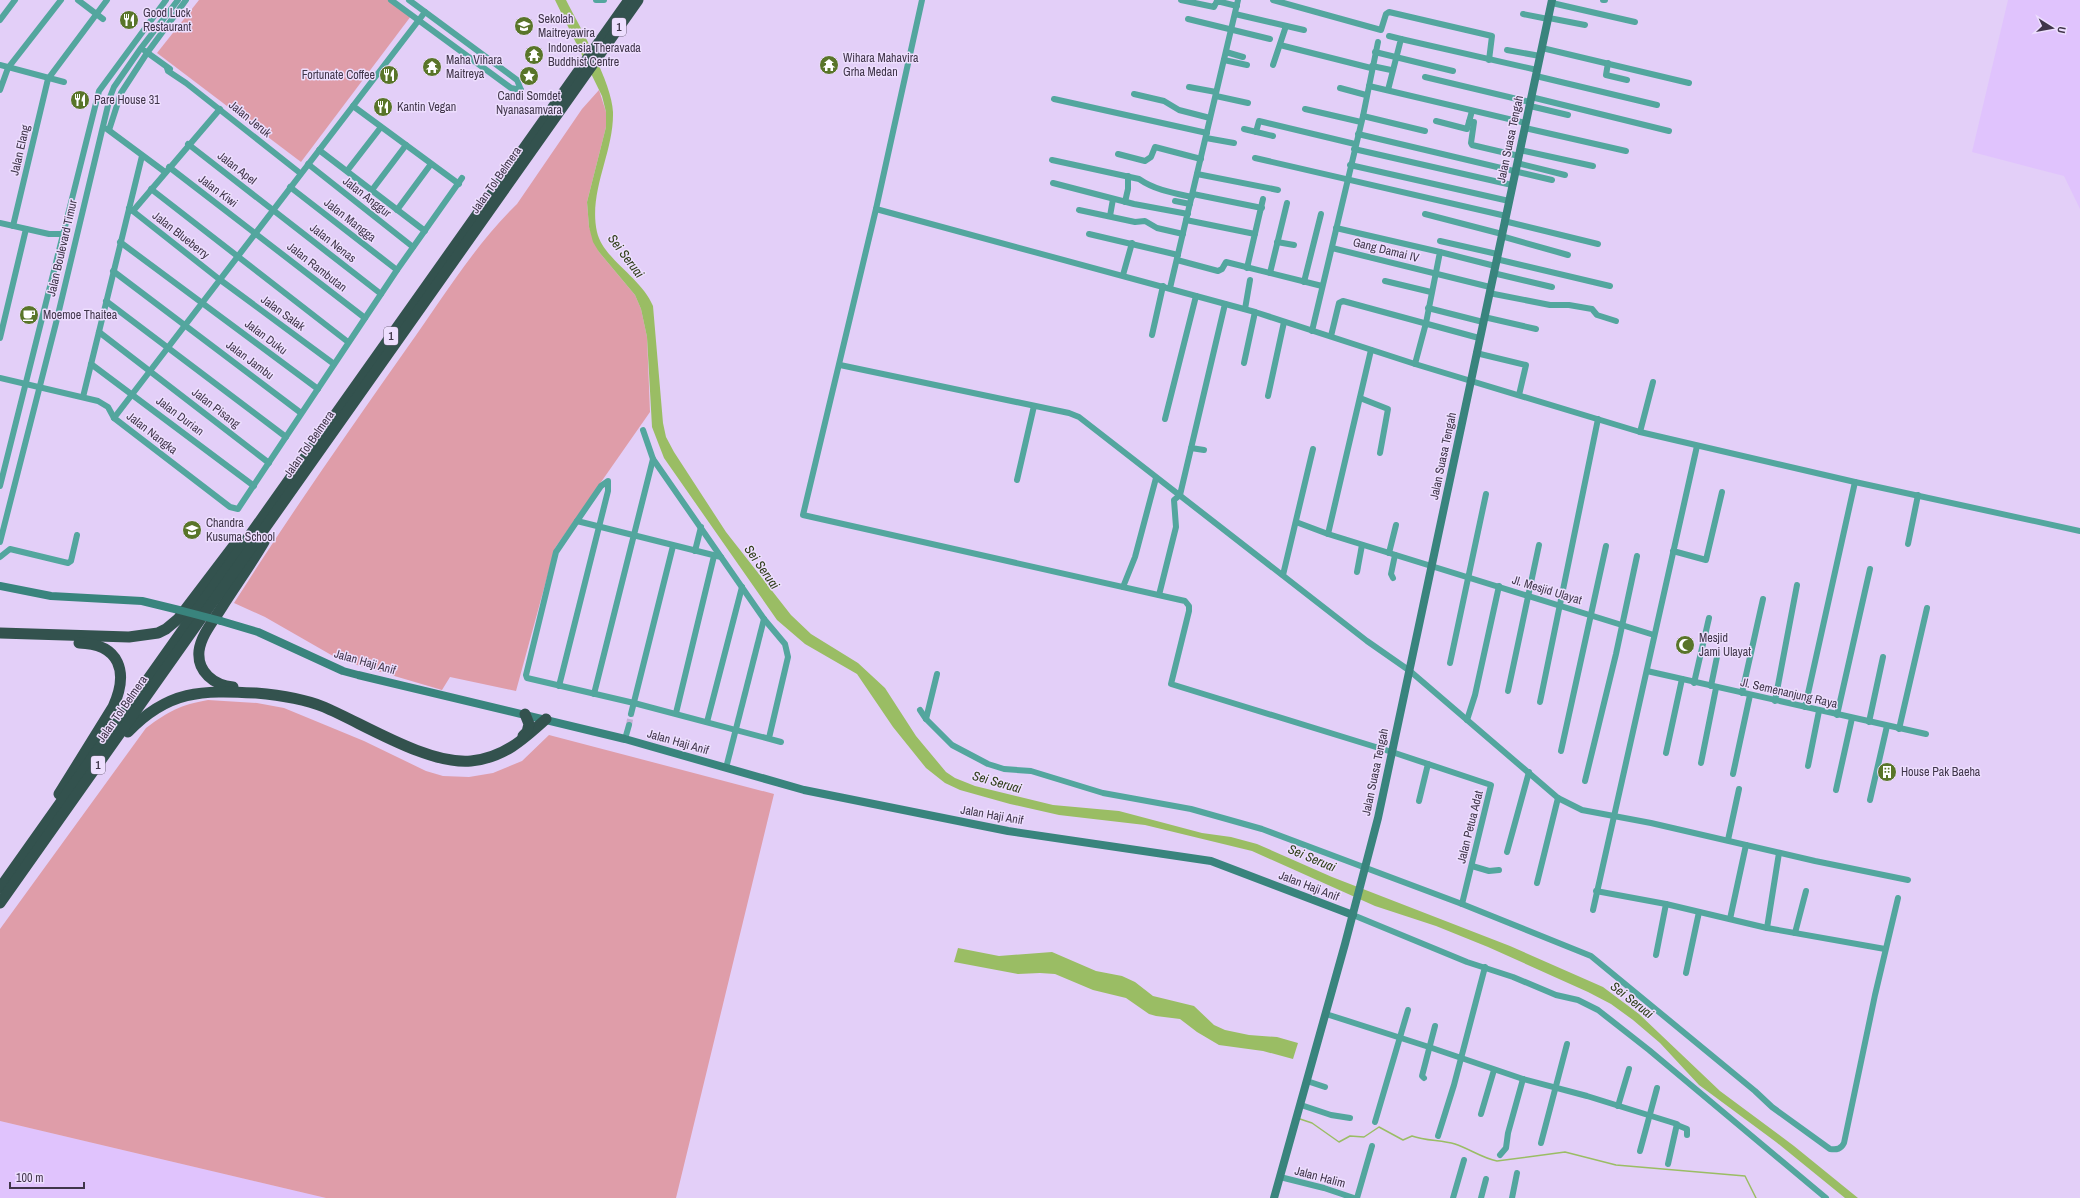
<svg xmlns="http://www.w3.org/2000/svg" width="2080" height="1198" viewBox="0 0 2080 1198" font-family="'Archivo Narrow',sans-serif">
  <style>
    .built { fill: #e0c3fd }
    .green { fill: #df9da9 }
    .water { fill: #9abd64 }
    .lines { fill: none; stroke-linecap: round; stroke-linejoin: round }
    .stream { stroke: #9abd64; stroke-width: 1.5 }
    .street-tunnel { stroke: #c2b0d5; stroke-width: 6; stroke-dasharray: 6 3; stroke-linecap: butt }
    .street { stroke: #53a69e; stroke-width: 6 }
    .secondary { stroke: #39847d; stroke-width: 8 }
    .highway { stroke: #33524e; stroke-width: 11 }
    .secondary-bridge { stroke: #39847d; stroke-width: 8 }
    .labels { text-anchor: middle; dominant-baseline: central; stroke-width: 3; stroke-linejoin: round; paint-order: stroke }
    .shield { fill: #eddefe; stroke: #746880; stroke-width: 1 }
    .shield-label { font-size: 11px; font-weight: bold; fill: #40354a }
    .poi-label { font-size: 12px; fill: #40354a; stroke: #eddefe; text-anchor: start }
    .street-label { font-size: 12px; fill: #40354a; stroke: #eddefe }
    .water-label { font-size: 13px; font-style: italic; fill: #2f3d18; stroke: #eddefe }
  </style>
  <rect width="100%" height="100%" fill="#e3cff8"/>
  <g class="built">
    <polygon points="2008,0 2080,0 2080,209 2064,176 1972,152"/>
    <polygon points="0,1121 326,1198 0,1198"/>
  </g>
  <g class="green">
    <polygon points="199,0 389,0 411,16 301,162 157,53"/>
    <path d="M599 90 606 112V127L587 202 589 227 599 252 635 295 641 309 647 337 650 412 555 548 516 691 450 677 442 690 340 660 265 617 234 603C289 516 348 432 407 348 440 302 476 243 517 204L582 109Z"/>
    <path d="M208 700 257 703 284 708 364 741 426 771 443 776 469 777 493 773 522 761 549 735 774 794 676 1198H326L0 1121V929L146 728C169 711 180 705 208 700Z"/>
  </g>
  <g class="water">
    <path d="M555 0H566C580 27 612 83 613 112 614 153 588 191 597 232 603 259 641 277 653 306L663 423 666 437 674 452 726 532 791 615 811 634 858 663 885 688 916 736 946 772 955 778 975 786 1053 805 1119 811 1202 833 1231 837 1257 844 1332 877 1510 946 1603 987 1639 1014 1720 1091 1794 1146 1858 1198H1845L1776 1142 1699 1085 1660 1043 1633 1020 1611 1004 1588 992 1488 947 1436 926 1375 906 1252 851 1145 825 1059 815 1010 804 960 790 945 783 926 768 893 727 857 674 805 644 777 620 664 458 652 427 647 337 641 309 635 295 599 252 593 242 589 227 587 202 606 127V112L602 96Z"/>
    <polygon points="958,948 999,956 1052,952 1096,971 1122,976 1135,982 1153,996 1194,1006 1214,1025 1225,1030 1249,1035 1277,1037 1298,1043 1293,1059 1263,1051 1219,1045 1197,1032 1180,1019 1156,1016 1149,1014 1126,998 1093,990 1055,974 1040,973 1018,974 954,962"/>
  </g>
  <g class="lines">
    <path class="stream" d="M1300 1119 1312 1123 1339 1142 1350 1136 1364 1137 1379 1127 1403 1140 1412 1136C1426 1141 1441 1140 1455 1144 1470 1149 1482 1158 1497 1161L1565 1152 1616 1165 1745 1176 1756 1198"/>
    <polyline class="street-tunnel" points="629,725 631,714"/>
    <g class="street">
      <polyline points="78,0 103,19"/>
      <polyline points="391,0 511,88 521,90"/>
      <polyline points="409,0 517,80 521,90"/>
      <polyline points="596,0 604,0"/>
      <polyline points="922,0 876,209 803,515 1185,601 1189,606 1189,611 1171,684 1392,752 1491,785 1462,904"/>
      <polyline points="1181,0 1214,7 1217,1 1237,6"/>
      <polyline points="1273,0 1381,30 1386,14 1389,12 1492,36 1489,60"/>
      <polyline points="1603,0 1605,0"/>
      <polyline points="1552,3 1635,22"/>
      <polyline points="1235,14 1304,30"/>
      <polyline points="1523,14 1548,19"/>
      <polyline points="1549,18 1585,25"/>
      <polyline points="1188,19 1270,39"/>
      <polyline points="0,20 15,0"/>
      <polyline points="1401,39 1537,70"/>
      <polyline points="1280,45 1371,68"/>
      <polyline points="1542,48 1689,83"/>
      <polyline points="1507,50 1540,56"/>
      <polyline points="145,51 170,69"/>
      <polyline points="1226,52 1243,57"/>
      <polyline points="1375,52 1453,71"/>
      <polyline points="1224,60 1247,65"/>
      <polyline points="1608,63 1606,75 1627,80"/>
      <polyline points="0,65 64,82"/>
      <polyline points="1273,65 1286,26"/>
      <polyline points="1372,66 1391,70"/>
      <polyline points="167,68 168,71 186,83 300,173"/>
      <polyline points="1536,76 1657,105"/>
      <polyline points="1425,77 1530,102"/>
      <polyline points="1369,86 1526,123"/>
      <polyline points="1189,87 1216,92"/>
      <polyline points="1340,88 1366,95"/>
      <polyline points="0,90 8,68 61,0"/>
      <polyline points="1388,90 1401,39 1389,36"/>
      <polyline points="1134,94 1164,101 1179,110 1210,118"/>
      <polyline points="1216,96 1248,103"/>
      <polyline points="1531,97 1669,131"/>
      <polyline points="1054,99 1207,133"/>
      <polyline points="353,106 425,12"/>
      <polyline points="1530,106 1568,115"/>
      <polyline points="1305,109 1361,122"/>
      <polyline points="1363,116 1425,131"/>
      <polyline points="1436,121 1467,129 1472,111"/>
      <polyline points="1469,122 1474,122 1471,143 1472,145 1519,156"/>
      <polyline points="1525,128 1626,151"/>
      <polyline points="107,129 165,172"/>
      <polyline points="1244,129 1273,136"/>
      <polyline points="109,130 121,93 147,53 186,0"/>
      <polyline points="1256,132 1259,121 1355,144"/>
      <polyline points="1358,134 1552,180"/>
      <polyline points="1206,138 1234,143"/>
      <polyline points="188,144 381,294"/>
      <polyline points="1354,149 1512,185"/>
      <polyline points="319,150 425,231"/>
      <polyline points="1520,150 1593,166"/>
      <polyline points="1118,154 1145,161 1151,157 1155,147 1201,159"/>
      <polyline points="1255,158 1506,216"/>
      <path d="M1052 160 1139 179C1155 190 1173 193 1192 197"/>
      <polyline points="1517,163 1565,175"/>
      <polyline points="308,164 413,247"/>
      <polyline points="1350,165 1509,201"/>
      <polyline points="169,167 365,318"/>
      <polyline points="347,171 381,127"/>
      <polyline points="1197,174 1278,190"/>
      <polyline points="1053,183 1134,204 1188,214"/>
      <polyline points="290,187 397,270"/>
      <polyline points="151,189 348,342"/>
      <polyline points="372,190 406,145"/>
      <polyline points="1193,194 1262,208"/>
      <polyline points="1175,201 1190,204"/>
      <polyline points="1125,202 1128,189 1128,176"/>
      <polyline points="129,208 219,279 334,364"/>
      <polyline points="876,209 1255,312 1415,364 1640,432 1855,482 2080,531"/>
      <polyline points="397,210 431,164"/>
      <polyline points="1079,210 1135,222 1145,221 1157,228 1183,234"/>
      <polyline points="133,211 220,109"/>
      <polyline points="1425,214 1502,234"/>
      <polyline points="1110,216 1113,199"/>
      <polyline points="1186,220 1255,234"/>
      <polyline points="1504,221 1598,244"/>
      <polyline points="0,223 49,234 64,234"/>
      <polyline points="13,226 48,79 107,0"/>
      <polyline points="1336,228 1440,252 1426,323 1415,364"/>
      <polyline points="1089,234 1178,255"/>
      <polyline points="1501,236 1568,255"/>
      <polyline points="1440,241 1497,254"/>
      <polyline points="120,242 318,389"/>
      <polyline points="1277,242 1294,245"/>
      <polyline points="1332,248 1490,287"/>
      <polyline points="1440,252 1495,266"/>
      <polyline points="1496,259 1610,286"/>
      <polyline points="1177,260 1218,271 1222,269 1226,262 1322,286"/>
      <polyline points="1247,268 1263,199"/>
      <polyline points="113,271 301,413"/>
      <polyline points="1270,273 1287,203"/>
      <polyline points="1493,273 1552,287"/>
      <polyline points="1123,275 1132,243"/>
      <polyline points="1385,281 1431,292"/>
      <polyline points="1304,282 1321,214"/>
      <polyline points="1170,288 1238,0"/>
      <polyline points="1489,293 1550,305 1569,305 1592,309 1597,315 1616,321"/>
      <polyline points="106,301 286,437"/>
      <polyline points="1428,308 1483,322"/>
      <polyline points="1245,309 1250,280"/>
      <polyline points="1484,317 1536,329"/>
      <polyline points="1312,331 1363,116 1378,42"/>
      <polyline points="99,332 269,463"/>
      <polyline points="1152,335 1163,286"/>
      <polyline points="1331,336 1339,303 1343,301 1479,338"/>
      <polyline points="0,338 26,229"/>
      <polyline points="1476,353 1526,365 1519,395"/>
      <polyline points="1244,363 1255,312"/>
      <polyline points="91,364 254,486"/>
      <polyline points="840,365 1069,413 1079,417 1367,641 1410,671 1558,798 1582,810 1651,823 1815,861 1908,880"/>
      <polyline points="0,378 98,401 108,407 114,418 230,507 238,509 397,270 462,178"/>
      <polyline points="1268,396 1284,322"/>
      <polyline points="83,397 142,156"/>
      <polyline points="1360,398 1388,409 1380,453"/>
      <polyline points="114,418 353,106 459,184"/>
      <polyline points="1165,419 1196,296"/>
      <polyline points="643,430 653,459 721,557"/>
      <polyline points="1640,432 1653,382"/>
      <polyline points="1191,448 1204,450"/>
      <polyline points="1017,480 1034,406"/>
      <polyline points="0,486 99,91 166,0"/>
      <polyline points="1296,522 1328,534 1654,635"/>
      <polyline points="1328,534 1371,350"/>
      <polyline points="0,542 56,323 110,97 114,87 141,48 178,0"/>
      <polyline points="1908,544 1918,495"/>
      <polyline points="695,551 701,527"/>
      <polyline points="1673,551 1706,560 1722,492"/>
      <polyline points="1389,553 1396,525"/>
      <polyline points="0,557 10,549 68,563 71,561 77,535"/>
      <polyline points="1357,572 1362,545"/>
      <polyline points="1283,575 1313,449"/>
      <polyline points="1393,578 1391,574 1395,555"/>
      <polyline points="1123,587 1135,557 1156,478"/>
      <polyline points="1159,595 1176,527 1174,500 1180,495 1225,304"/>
      <polyline points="1450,663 1486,494"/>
      <polyline points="1647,671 1926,734"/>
      <polyline points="1694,683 1709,618"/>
      <polyline points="559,686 608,491 608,481 601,486 577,521"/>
      <polyline points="1711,686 1718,652"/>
      <polyline points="1508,691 1539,545"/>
      <polyline points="1742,693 1763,599"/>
      <polyline points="594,694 653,459"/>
      <polyline points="1775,701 1797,585"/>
      <polyline points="1540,702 1598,419"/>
      <polyline points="1805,707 1855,482"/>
      <path d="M920 710 926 719 952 745 988 764 1004 769 1031 771 1103 793 1191 809 1262 829 1462 904 1591 956 1755 1091 1772 1107 1830 1149C1837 1150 1841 1149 1844 1143L1875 995 1898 898"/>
      <polyline points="676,713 714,556"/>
      <polyline points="631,714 673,546"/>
      <polyline points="1837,715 1870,569"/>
      <polyline points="926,719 937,674"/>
      <polyline points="1467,720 1475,695 1499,586"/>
      <polyline points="707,722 742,587"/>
      <polyline points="1869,722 1883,657"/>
      <polyline points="1899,729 1927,608"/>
      <polyline points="769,738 788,657 785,644 764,619 721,557 577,521 556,552 526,675 527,678 634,703 781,742"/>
      <polyline points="625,739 629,725"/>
      <polyline points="1561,751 1606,546"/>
      <polyline points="1666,753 1682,679"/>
      <polyline points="1701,763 1716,688"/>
      <polyline points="1808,766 1819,711"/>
      <polyline points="726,768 764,619"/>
      <polyline points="1733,774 1750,695"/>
      <polyline points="1585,781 1616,654 1637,556"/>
      <polyline points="1836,790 1852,718"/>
      <polyline points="1870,800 1887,726"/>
      <polyline points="1419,801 1428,764"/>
      <polyline points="1728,840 1739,789"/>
      <polyline points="1507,852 1529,772"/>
      <polyline points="1472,866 1489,871 1499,870"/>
      <polyline points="1537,883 1558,798"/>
      <polyline points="1596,891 1666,904 1767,928 1885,949"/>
      <polyline points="1593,910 1697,446"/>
      <polyline points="1353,915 1467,962 1513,977 1556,995 1578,1000 1598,1010 1649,1050 1826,1198"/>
      <polyline points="1730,919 1746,845"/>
      <polyline points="1767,928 1779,853"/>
      <polyline points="1795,933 1806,891"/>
      <polyline points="1656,955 1666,904"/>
      <polyline points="1686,973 1699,912"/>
      <polyline points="1326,1014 1429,1047 1523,1079 1587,1096 1677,1124 1668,1164"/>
      <polyline points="1424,1078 1422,1076 1435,1026"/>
      <polyline points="1307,1081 1325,1087"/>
      <polyline points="1301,1105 1331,1115 1350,1118"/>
      <polyline points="1618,1106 1629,1069"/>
      <polyline points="1481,1114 1494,1070"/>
      <polyline points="1375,1122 1408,1010"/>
      <polyline points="1677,1125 1687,1129 1687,1135"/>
      <polyline points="1438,1136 1454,1085 1485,967"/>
      <polyline points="1541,1143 1567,1044"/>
      <polyline points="1640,1151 1657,1088"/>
      <polyline points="1500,1155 1506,1148 1508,1133 1523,1079"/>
      <polyline points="1280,1177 1324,1188 1354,1198"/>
      <polyline points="1357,1198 1372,1146"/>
      <polyline points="1453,1198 1464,1160"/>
      <polyline points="1481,1198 1486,1179"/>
      <polyline points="1512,1198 1517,1173"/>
    </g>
    <g class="secondary">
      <polyline points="0,586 51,596 142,601 179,610"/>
      <polyline points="221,621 258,632 343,671 358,675 625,739 804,790 1008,831 1211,861 1353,915"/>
      <polyline points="1274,1198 1345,944 1378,818 1552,0"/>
    </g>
    <g class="highway">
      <polyline points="0,633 129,637 158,633 166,629 178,619 235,544"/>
      <path d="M233 687C214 685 197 672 199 651 201 635 214 620 222 607 236 585 251 564 264 542"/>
      <path d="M128 732C168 690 202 690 256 693 279 695 302 698 324 707 364 724 428 765 471 761 503 758 523 740 546 719"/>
      <polyline points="523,736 527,732 529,724 525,714"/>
      <path d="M59 794 113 707C129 672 120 644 79 643"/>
      <polyline points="0,888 629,0"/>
      <polyline points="0,903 638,0"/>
    </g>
    <polyline class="secondary-bridge" points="179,610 221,621"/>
  </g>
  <defs>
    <symbol id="restaurant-disc" viewBox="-11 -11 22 22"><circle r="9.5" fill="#597529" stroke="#eddefe"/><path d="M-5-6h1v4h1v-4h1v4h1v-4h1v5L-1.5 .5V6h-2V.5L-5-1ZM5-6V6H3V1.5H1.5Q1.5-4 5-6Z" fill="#fff"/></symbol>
    <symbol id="school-disc" viewBox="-11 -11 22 22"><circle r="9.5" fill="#597529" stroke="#eddefe"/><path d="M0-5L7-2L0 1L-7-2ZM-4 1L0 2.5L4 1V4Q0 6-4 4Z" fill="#fff"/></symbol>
    <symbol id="temple-disc" viewBox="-11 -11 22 22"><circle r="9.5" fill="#597529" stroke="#eddefe"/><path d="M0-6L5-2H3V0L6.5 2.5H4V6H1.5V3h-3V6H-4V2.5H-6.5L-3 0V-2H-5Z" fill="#fff"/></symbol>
    <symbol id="sight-disc" viewBox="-11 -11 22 22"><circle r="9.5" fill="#597529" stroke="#eddefe"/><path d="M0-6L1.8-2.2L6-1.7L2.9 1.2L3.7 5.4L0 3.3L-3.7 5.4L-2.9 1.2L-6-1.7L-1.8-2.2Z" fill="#fff"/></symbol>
    <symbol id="cafe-disc" viewBox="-11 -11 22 22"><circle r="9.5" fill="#597529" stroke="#eddefe"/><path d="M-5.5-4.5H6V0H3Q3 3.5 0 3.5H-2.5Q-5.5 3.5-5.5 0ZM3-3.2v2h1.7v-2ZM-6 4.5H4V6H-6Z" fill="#fff"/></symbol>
    <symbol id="mosque-disc" viewBox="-11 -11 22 22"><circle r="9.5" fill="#597529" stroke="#eddefe"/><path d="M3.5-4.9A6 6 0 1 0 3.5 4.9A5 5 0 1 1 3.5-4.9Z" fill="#fff"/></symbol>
    <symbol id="building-disc" viewBox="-11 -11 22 22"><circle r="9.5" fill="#597529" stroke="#eddefe"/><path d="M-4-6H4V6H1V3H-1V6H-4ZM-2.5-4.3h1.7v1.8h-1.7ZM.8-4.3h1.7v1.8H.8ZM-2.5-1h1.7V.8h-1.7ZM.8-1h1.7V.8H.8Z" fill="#fff"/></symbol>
  </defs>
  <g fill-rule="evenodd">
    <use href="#restaurant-disc" x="118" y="9" width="22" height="22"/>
    <use href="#school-disc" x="513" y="15" width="22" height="22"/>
    <use href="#temple-disc" x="523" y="44" width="22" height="22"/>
    <use href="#temple-disc" x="818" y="54" width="22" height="22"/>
    <use href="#temple-disc" x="421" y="56" width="22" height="22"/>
    <use href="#restaurant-disc" x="378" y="64" width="22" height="22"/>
    <use href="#sight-disc" x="518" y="65" width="22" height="22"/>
    <use href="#restaurant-disc" x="69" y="89" width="22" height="22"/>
    <use href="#restaurant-disc" x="372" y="96" width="22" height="22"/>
    <use href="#cafe-disc" x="18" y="304" width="22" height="22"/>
    <use href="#school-disc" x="181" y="519" width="22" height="22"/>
    <use href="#mosque-disc" x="1674" y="634" width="22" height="22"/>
    <use href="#building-disc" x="1876" y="761" width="22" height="22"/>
  </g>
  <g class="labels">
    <g class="shield">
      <rect x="612" y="18" width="14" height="18" rx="3"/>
      <rect x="384" y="327" width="14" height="18" rx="3"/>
      <rect x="91" y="756" width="14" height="18" rx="3"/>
    </g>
    <g class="shield-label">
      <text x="619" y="27">1</text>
      <text x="391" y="336">1</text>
      <text x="98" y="765">1</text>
    </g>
    <g class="poi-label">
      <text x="143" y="13">Good Luck<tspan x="143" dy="14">Restaurant</tspan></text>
      <text x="538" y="19">Sekolah<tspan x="538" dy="14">Maitreyawira</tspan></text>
      <text x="548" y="48">Indonesia Theravada<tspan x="548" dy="14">Buddhist Centre</tspan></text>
      <text x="843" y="58">Wihara Mahavira<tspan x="843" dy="14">Grha Medan</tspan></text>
      <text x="446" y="60">Maha Vihara<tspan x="446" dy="14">Maitreya</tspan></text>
      <text x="375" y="75" text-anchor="end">Fortunate Coffee</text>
      <text x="529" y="96" text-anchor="middle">Candi Somdet<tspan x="529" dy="14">Nyanasamvara</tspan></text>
      <text x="94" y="100">Pare House 31</text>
      <text x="397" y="107">Kantin Vegan</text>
      <text x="43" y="315">Moemoe Thaitea</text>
      <text x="206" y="523">Chandra<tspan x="206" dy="14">Kusuma School</tspan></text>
      <text x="1699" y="638">Mesjid<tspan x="1699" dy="14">Jami Ulayat</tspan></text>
      <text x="1901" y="772">House Pak Baeha</text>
    </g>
    <g class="street-label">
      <text transform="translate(250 119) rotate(39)">Jalan Jeruk</text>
      <text transform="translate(1510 139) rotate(-78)">Jalan Suasa Tengah</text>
      <text transform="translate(20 150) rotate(-77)">Jalan Elang</text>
      <text transform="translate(237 168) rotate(38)">Jalan Apel</text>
      <text transform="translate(496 180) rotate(-55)">Jalan Tol Belmera</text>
      <text transform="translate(218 191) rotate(37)">Jalan Kiwi</text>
      <text transform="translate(367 197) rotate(38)">Jalan Anggur</text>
      <text transform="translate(350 220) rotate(38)">Jalan Mangga</text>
      <text transform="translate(181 235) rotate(38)">Jalan Blueberry</text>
      <text transform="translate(333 243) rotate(38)">Jalan Nenas</text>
      <text transform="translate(62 248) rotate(-77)">Jalan Boulevard Timur</text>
      <text transform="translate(1386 250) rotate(14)">Gang Damai IV</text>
      <text transform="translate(317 267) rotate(38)">Jalan Rambutan</text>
      <text transform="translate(283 313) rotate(36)">Jalan Salak</text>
      <text transform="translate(266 337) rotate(37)">Jalan Duku</text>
      <text transform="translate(250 360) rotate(37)">Jalan Jambu</text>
      <text transform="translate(216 408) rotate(38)">Jalan Pisang</text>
      <text transform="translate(180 416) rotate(37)">Jalan Durian</text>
      <text transform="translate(152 433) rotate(38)">Jalan Nangka</text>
      <text transform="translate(309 444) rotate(-55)">Jalan Tol Belmera</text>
      <text transform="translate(1443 456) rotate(-78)">Jalan Suasa Tengah</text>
      <text transform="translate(1547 590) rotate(17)">Jl. Mesjid Ulayat</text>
      <text transform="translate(365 662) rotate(16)">Jalan Haji Anif</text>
      <text transform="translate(1789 693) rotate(13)">Jl. Semenanjung Raya</text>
      <text transform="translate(122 709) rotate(-55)">Jalan Tol Belmera</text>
      <text transform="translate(678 742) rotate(16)">Jalan Haji Anif</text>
      <text transform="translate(1375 772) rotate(-78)">Jalan Suasa Tengah</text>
      <text transform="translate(992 815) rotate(10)">Jalan Haji Anif</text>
      <text transform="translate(1470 827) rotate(-76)">Jalan Petua Adat</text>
      <text transform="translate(1309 886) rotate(21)">Jalan Haji Anif</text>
      <text transform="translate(1320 1177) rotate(15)">Jalan Halim</text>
    </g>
    <g class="water-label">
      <text transform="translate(626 256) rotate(53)">Sei Seruai</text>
      <text transform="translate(762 567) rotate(55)">Sei Seruai</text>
      <text transform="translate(997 782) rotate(16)">Sei Seruai</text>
      <text transform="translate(1312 858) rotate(23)">Sei Seruai</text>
      <text transform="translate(1632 1000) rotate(38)">Sei Seruai</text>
    </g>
  </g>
  <g transform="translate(2052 28) rotate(101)" stroke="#eddefe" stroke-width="3" paint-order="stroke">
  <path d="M0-3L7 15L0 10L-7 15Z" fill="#40354a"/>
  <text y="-6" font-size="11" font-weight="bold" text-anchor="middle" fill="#40354a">U</text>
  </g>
  <path d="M10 1182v6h74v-6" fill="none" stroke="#40354a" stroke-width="2"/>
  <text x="16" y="1182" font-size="12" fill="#40354a" stroke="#eddefe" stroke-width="3" paint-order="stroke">100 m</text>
</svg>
